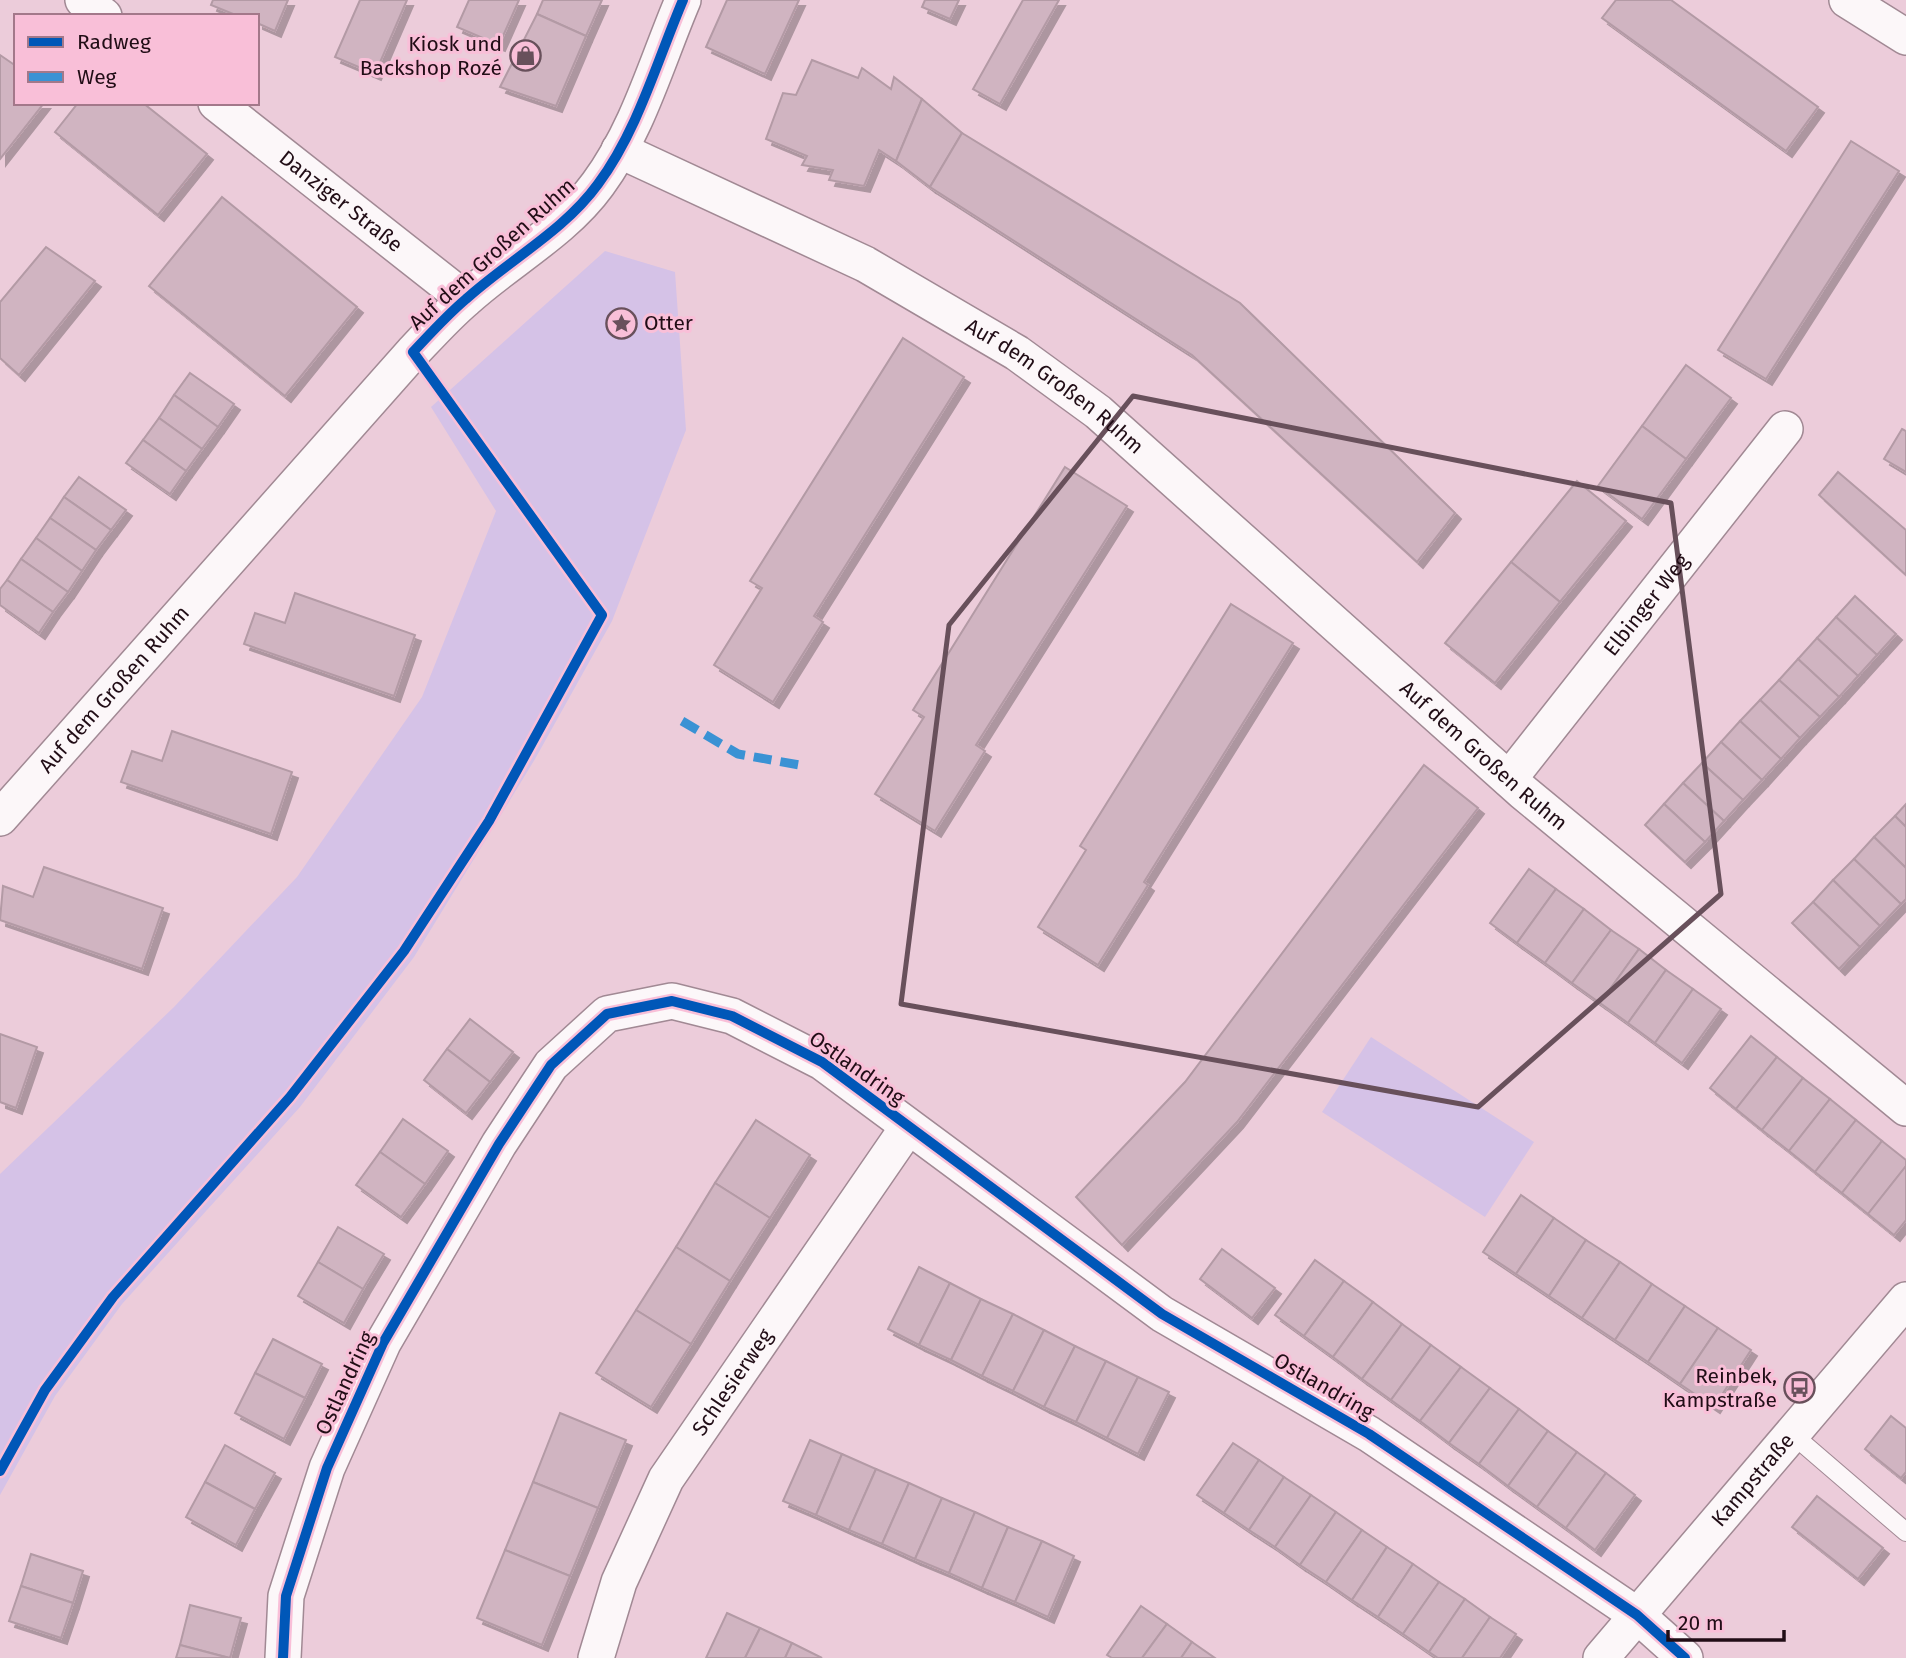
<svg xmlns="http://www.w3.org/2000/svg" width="1906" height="1658" viewBox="0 0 1906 1658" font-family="'Fira Sans',sans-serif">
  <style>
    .green { fill: #d5c2e7 }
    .building { fill: #d0b4c1; stroke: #b39aa5; stroke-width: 2; filter: url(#shadow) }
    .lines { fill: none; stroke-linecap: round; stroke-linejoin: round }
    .service-casing { stroke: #a18994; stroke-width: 20 }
    .minor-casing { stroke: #a18994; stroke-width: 38 }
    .service { stroke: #fcf7f9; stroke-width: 18 }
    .minor { stroke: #fcf7f9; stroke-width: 35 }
    .quiet { stroke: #3a92d4; stroke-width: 9; stroke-dasharray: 18 9; stroke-linecap: butt }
    .cycleway-casing { stroke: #f9bfd8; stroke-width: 15 }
    .cycleway { stroke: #0057b8; stroke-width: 10 }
    .marked { fill: none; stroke: #68505b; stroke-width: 5; stroke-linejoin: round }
    .labels { text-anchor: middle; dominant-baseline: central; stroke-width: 6; stroke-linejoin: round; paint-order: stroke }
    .poi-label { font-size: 21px; fill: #210d16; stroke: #f9bfd8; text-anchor: end }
    .street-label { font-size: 21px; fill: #210d16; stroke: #f9bfd8 }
  </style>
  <defs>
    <filter id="shadow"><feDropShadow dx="6" dy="6" stdDeviation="0" flood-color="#0004"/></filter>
  </defs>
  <rect width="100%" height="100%" fill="#ecccda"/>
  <g class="green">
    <polygon points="605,251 675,272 686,430 612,621 535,759 414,957 300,1107 122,1304 55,1396 0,1495 0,1174 174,1007 297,877 422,697 496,511 431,407"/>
    <polygon points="1371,1037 1534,1142 1485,1217 1322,1112"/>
  </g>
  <g class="building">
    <polygon points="213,0 288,0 275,31 257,23 257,16 238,16 211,5"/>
    <polygon points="360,0 407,0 375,74 335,57"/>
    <polygon points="469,0 519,0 499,45 457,27"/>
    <polygon points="543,0 602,0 586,36 537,14"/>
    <polygon points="727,0 799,0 765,74 706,47"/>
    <polygon points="925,0 959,0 950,19 922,7"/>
    <polygon points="1023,0 1059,0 1000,104 973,89"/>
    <polygon points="1616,0 1671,0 1818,107 1786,151 1602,18"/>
    <polygon points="537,14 586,36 556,106 500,87"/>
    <polygon points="0,55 16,66 16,103 44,103 0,159"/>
    <polygon points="812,60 858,78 862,68 891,89 894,77 922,99 896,161 879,150 864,186 829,180 833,170 802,165 807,156 766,139 783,93 796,95"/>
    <polygon points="922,99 962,133 930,187 896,161"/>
    <polygon points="78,103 143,103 207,154 158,215 55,132"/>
    <polygon points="962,133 1240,303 1455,513 1417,562 1192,355 930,187"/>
    <polygon points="1851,141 1899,171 1766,379 1718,350"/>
    <polygon points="222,197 357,307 285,396 149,286"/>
    <polygon points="46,247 95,281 19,375 0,358 0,302"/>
    <polygon points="903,338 964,377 814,616 823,622 773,702 714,665 762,588 750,581"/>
    <polygon points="1686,365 1731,398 1686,459 1642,426"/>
    <polygon points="190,373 234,404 218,427 174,395"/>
    <polygon points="174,395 218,427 202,449 159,418"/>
    <polygon points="159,418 202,449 186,471 143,440"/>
    <polygon points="1642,426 1686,459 1642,519 1598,486"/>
    <polygon points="1902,429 1906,431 1906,472 1884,459"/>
    <polygon points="143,440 186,471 170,494 126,463"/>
    <polygon points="1065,467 1127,506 976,745 985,751 935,831 875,794 924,717 913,710"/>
    <polygon points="1838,472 1906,530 1906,575 1819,495"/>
    <polygon points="79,477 126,510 111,530 64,497"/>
    <polygon points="1577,481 1626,521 1560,602 1511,562"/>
    <polygon points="64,497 111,530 96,550 50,518"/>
    <polygon points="50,518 96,550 82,571 36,538"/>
    <polygon points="36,538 82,571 68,592 21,559"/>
    <polygon points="21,559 68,592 53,612 7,580"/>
    <polygon points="1511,562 1560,602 1495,683 1445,643"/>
    <polygon points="7,580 53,612 39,633 0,605 0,589"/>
    <polygon points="295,593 415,635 394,696 244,644 255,613 285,623"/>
    <polygon points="1855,596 1896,634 1877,655 1836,617"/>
    <polygon points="1231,604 1293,643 1144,882 1148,885 1098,965 1038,927 1086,850 1080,846"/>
    <polygon points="1836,617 1877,655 1858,676 1817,638"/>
    <polygon points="1817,638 1858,676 1839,697 1798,659"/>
    <polygon points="1798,659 1839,697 1820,717 1779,680"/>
    <polygon points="1779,680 1820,717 1800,738 1760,700"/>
    <polygon points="1760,700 1800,738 1781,759 1740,721"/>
    <polygon points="1740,721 1781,759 1762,780 1721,742"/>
    <polygon points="172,731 292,772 271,834 121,782 132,751 162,761"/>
    <polygon points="1721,742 1762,780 1743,800 1702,763"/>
    <polygon points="1702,763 1743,800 1724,821 1683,783"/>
    <polygon points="1424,765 1478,808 1237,1122 1122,1245 1076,1197 1185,1082"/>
    <polygon points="1683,783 1724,821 1705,842 1664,804"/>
    <polygon points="1664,804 1705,842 1685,862 1645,825"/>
    <polygon points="1906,804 1906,827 1895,816"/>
    <polygon points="1895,816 1906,827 1906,868 1874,837"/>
    <polygon points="1874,837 1906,868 1906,899 1901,904 1854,859"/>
    <polygon points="1854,859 1901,904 1880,926 1833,880"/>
    <polygon points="44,867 163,908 142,969 0,920 3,886 33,897"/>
    <polygon points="1529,869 1556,889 1517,943 1490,923"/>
    <polygon points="1833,880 1880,926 1860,947 1813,902"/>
    <polygon points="1556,889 1584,909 1545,963 1517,943"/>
    <polygon points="1813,902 1860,947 1839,969 1792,923"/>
    <polygon points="1584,909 1611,930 1572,983 1545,963"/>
    <polygon points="1611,930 1639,949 1600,1003 1572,983"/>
    <polygon points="1639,949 1666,970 1628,1023 1600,1003"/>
    <polygon points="1666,970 1693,989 1655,1043 1628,1023"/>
    <polygon points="1693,989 1721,1009 1682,1063 1655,1043"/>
    <polygon points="470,1019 513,1052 490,1082 447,1049"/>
    <polygon points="0,1034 37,1047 16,1108 0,1102"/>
    <polygon points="1751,1036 1777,1057 1736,1109 1710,1088"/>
    <polygon points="447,1049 490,1082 466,1113 424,1080"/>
    <polygon points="1777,1057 1803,1078 1762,1130 1736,1109"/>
    <polygon points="1803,1078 1830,1099 1789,1151 1762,1130"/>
    <polygon points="1830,1099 1856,1120 1815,1172 1789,1151"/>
    <polygon points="403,1119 448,1151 425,1184 380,1152"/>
    <polygon points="756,1120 810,1155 770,1218 715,1183"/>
    <polygon points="1856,1120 1882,1141 1842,1193 1815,1172"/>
    <polygon points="1882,1141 1906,1160 1906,1166 1868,1214 1842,1193"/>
    <polygon points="380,1152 425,1184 401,1217 356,1185"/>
    <polygon points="1906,1166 1906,1220 1894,1235 1868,1214"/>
    <polygon points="715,1183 770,1218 730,1281 676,1247"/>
    <polygon points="1521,1195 1554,1218 1516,1274 1483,1252"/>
    <polygon points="1554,1218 1586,1240 1549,1296 1516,1274"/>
    <polygon points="338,1227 384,1254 363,1289 318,1262"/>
    <polygon points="1586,1240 1620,1262 1582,1318 1549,1296"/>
    <polygon points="676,1247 730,1281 691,1344 636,1310"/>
    <polygon points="1222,1249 1275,1288 1252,1318 1200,1279"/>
    <polygon points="1315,1260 1344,1281 1304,1336 1275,1315"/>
    <polygon points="318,1262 363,1289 344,1323 298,1296"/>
    <polygon points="1620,1262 1652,1284 1615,1340 1582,1318"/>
    <polygon points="919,1267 950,1283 919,1345 888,1329"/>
    <polygon points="1344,1281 1373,1302 1333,1357 1304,1336"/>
    <polygon points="950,1283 981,1299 951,1360 919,1345"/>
    <polygon points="1652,1284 1685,1306 1648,1362 1615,1340"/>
    <polygon points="981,1299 1013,1314 982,1376 951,1360"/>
    <polygon points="1373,1302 1402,1324 1362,1379 1333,1357"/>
    <polygon points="1685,1306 1718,1328 1680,1384 1648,1362"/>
    <polygon points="636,1310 691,1344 651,1407 596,1373"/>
    <polygon points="1013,1314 1044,1330 1013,1391 982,1376"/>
    <polygon points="1402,1324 1431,1345 1391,1400 1362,1379"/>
    <polygon points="1718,1328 1751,1350 1714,1407 1680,1384"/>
    <polygon points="1044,1330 1075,1346 1044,1407 1013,1391"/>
    <polygon points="273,1339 322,1364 305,1398 255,1373"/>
    <polygon points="1431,1345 1461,1367 1420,1421 1391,1400"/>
    <polygon points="1075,1346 1106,1361 1076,1422 1044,1407"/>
    <polygon points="1106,1361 1138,1377 1107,1438 1076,1422"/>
    <polygon points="1461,1367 1490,1388 1449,1443 1420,1421"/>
    <polygon points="255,1373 305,1398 284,1439 235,1413"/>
    <polygon points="1138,1377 1169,1392 1138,1454 1107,1438"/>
    <polygon points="1490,1388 1519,1409 1479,1464 1449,1443"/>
    <polygon points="1519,1409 1548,1431 1508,1486 1479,1464"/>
    <polygon points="560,1413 626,1440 598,1508 533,1482"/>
    <polygon points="1891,1416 1906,1428 1906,1472 1901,1478 1865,1449"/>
    <polygon points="1548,1431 1577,1452 1537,1507 1508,1486"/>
    <polygon points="810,1440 842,1454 816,1515 783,1501"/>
    <polygon points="1233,1443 1259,1460 1224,1513 1197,1495"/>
    <polygon points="225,1445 275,1473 255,1509 205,1482"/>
    <polygon points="1577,1452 1606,1473 1566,1528 1537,1507"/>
    <polygon points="842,1454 876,1469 849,1530 816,1515"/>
    <polygon points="1259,1460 1284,1477 1249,1530 1224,1513"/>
    <polygon points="876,1469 909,1483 882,1544 849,1530"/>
    <polygon points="1606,1473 1635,1495 1595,1550 1566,1528"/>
    <polygon points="1284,1477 1311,1495 1275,1547 1249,1530"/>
    <polygon points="205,1482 255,1509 236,1545 186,1517"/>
    <polygon points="533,1482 598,1508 570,1576 505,1550"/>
    <polygon points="909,1483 942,1498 915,1559 882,1544"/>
    <polygon points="1311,1495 1336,1512 1300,1565 1275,1547"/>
    <polygon points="1817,1496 1883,1548 1858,1579 1792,1527"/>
    <polygon points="942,1498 975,1512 949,1573 915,1559"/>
    <polygon points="975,1512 1008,1527 982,1588 949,1573"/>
    <polygon points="1336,1512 1362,1530 1326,1582 1300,1565"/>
    <polygon points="1008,1527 1042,1541 1015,1602 982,1588"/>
    <polygon points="1362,1530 1387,1547 1352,1600 1326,1582"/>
    <polygon points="1042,1541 1074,1556 1048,1617 1015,1602"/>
    <polygon points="1387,1547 1413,1564 1378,1617 1352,1600"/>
    <polygon points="505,1550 570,1576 542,1645 477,1618"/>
    <polygon points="31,1554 83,1571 73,1603 21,1586"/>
    <polygon points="1413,1564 1439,1582 1403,1634 1378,1617"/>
    <polygon points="1439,1582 1465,1599 1429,1652 1403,1634"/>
    <polygon points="21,1586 73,1603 61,1638 9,1621"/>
    <polygon points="1465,1599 1490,1617 1462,1658 1438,1658 1429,1652"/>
    <polygon points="190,1605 241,1618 230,1658 180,1645"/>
    <polygon points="1141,1606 1167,1624 1142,1658 1112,1658 1107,1655"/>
    <polygon points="727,1613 760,1628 745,1658 706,1658"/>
    <polygon points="1490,1617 1516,1634 1500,1658 1462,1658"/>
    <polygon points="1167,1624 1192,1642 1181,1658 1142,1658"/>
    <polygon points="760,1628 792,1643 785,1658 745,1658"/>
    <polygon points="1192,1642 1215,1658 1181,1658"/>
    <polygon points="792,1643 822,1658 785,1658"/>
    <polygon points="180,1645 229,1658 176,1658"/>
  </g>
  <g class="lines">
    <defs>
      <polyline id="service" points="1792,1434 1906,1532"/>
      <g id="minor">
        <polyline points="83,0 104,16"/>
        <polyline points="1847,0 1906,37"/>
        <path id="s1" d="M216 103 465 299"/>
        <path id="s2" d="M619 150 865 264 1017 353 1098 412 1523 792 1906 1108"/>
        <path id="s3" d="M1509 779 1785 429"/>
        <path id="s4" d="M0 818 413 352C430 334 447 315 466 299 509 260 564 231 598 184 638 130 657 61 683 0"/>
        <polyline points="283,1658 286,1596 327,1468 383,1343 499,1144 551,1065 607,1014 672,1001 732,1016 822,1062 1162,1314 1369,1434 1637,1615 1685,1658"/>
        <path id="s5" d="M596 1658 619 1582 666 1479 908 1127"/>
        <path id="s6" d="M1601 1658 1906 1300"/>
      </g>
    </defs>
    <use href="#service" class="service-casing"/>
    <use href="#minor" class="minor-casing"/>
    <use href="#service" class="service"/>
    <use href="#minor" class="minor"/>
    <polyline class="quiet" points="682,721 738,754 805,766"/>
    <defs>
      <g id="cycleway">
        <path d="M0 1471 45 1390 113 1297 290 1097 404 951 489 821 602 615 413 352C430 334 447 315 466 299 509 260 564 231 598 184 638 130 657 61 683 0"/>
        <polyline points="283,1658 286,1596 327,1468 383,1343 499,1144 551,1065 607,1014 672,1001 732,1016 822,1062 1162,1314 1369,1434 1637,1615 1685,1658"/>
      </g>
    </defs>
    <use href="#cycleway" class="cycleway-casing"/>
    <use href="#cycleway" class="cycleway"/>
  </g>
  <path class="marked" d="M1133 396 1671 503 1721 894 1478 1107 901 1004 949 625Z"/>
  <defs>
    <symbol id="shop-ring" viewBox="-11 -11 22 22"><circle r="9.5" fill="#f9bfd8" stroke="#68505b" stroke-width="1.5"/><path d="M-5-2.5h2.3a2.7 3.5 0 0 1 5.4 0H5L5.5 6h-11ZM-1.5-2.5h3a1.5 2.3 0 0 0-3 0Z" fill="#68505b"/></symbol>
    <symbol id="sight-ring" viewBox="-11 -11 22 22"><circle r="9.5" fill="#f9bfd8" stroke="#68505b" stroke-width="1.5"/><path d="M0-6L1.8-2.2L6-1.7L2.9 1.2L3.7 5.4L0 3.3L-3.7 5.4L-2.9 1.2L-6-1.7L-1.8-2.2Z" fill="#68505b"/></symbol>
    <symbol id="bus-ring" viewBox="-11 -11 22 22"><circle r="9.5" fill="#f9bfd8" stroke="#68505b" stroke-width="1.5"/><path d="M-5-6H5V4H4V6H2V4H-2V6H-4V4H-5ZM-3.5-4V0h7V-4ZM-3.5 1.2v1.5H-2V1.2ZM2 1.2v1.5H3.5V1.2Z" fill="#68505b"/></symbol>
  </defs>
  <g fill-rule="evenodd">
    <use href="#shop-ring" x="508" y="38" width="35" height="35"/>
    <use href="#sight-ring" x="604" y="306" width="35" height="35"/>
    <use href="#bus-ring" x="1782" y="1370" width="35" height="35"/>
  </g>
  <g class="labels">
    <g class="poi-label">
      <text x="502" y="44">Kiosk und<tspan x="502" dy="24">Backshop Rozé</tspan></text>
      <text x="644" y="323" text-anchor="start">Otter</text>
      <text x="1777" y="1376">Reinbek,<tspan x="1777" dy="24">Kampstraße</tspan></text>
    </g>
    <g class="street-label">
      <text stroke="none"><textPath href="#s1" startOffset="159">Danziger Straße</textPath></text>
      <text transform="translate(492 254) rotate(-42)">Auf dem Großen Ruhm</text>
      <text stroke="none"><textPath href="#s2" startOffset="497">Auf dem Großen Ruhm</textPath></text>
      <text stroke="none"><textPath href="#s3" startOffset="222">Elbinger Weg</textPath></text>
      <text stroke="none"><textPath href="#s4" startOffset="172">Auf dem Großen Ruhm</textPath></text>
      <text stroke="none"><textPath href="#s2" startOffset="1064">Auf dem Großen Ruhm</textPath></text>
      <text transform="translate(857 1068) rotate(35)">Ostlandring</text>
      <text stroke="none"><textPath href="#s5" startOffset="310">Schlesierweg</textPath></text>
      <text transform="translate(345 1383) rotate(-65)">Ostlandring</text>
      <text transform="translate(1324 1386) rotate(30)">Ostlandring</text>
      <text stroke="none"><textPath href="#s6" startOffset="234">Kampstraße</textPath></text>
    </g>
  </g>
  <rect x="14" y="14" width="245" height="91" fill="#f9bfd8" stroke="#a3788a" stroke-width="2"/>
  <rect x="28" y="37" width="35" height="10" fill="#0057b8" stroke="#a3788a" stroke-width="2"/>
  <text x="77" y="49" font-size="21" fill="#210d16">Radweg</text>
  <rect x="28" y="72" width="35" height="10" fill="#3a92d4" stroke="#a3788a" stroke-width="2"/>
  <text x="77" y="84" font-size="21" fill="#210d16">Weg</text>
  <path d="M1668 1630v10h116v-10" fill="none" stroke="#210d16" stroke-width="3.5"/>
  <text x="1678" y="1630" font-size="21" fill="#210d16" stroke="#f9bfd8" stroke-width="5" paint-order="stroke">20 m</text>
</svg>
